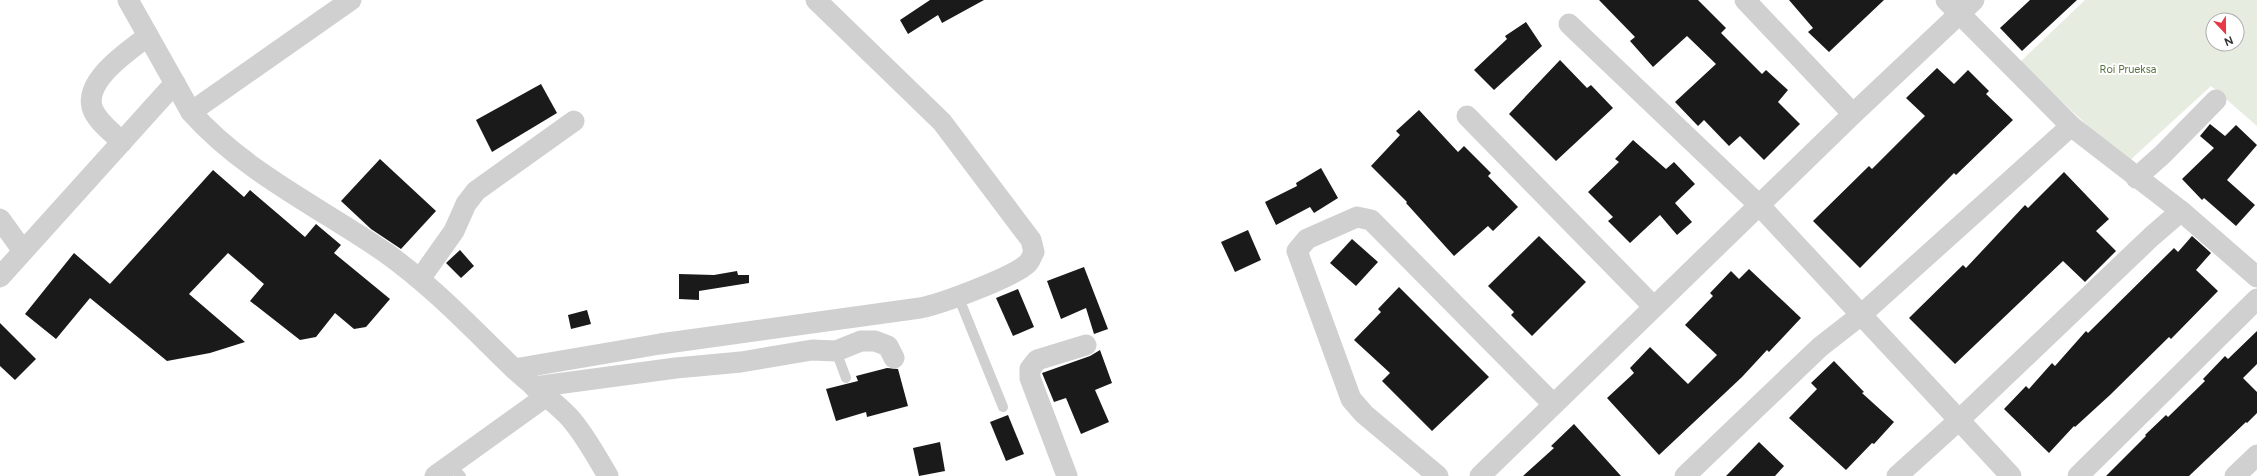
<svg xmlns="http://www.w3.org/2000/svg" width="2257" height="476" viewBox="0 0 2257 476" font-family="Figtree,sans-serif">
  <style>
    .green { fill: #e6ecdf; fill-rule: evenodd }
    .building { fill: #1a1a1a }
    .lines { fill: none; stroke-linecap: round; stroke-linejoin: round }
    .lane { stroke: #d0d0d0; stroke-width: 10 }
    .street { stroke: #d0d0d0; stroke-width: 21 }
    .labels { text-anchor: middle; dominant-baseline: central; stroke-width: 4; stroke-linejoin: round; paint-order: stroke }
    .park-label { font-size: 11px; fill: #56703f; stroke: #fff }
  </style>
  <rect width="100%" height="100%" fill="#fff"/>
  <path class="green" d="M2085 0H2257V126L2211 86 2127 163 2020 62ZM2213 20H2237V44H2213Z"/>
  <g class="building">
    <polygon points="930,0 984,0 942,23 938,15 908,34 900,20"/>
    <polygon points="1599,0 1698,0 1726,28 1721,33 1762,74 1766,70 1788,90 1778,102 1800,124 1764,160 1740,136 1729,146 1704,120 1698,126 1675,102 1716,64 1687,36 1653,67 1630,41 1635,37"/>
    <polygon points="1789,0 1884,0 1829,52 1808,32 1813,28"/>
    <polygon points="2030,0 2077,0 2022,51 2000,28"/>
    <polygon points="1526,22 1542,46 1494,90 1474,70 1507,39 1505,36"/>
    <polygon points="1560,60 1587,88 1591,85 1613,108 1556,161 1509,114"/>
    <polygon points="1937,68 1954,84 1968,70 1989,91 1986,94 2013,120 1956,175 1954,173 1860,268 1813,221 1869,166 1872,169 1925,116 1906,98"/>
    <polygon points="541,84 557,113 492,152 476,120"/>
    <polygon points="1419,110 1458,152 1464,146 1491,173 1488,176 1518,207 1493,231 1488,226 1454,256 1406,203 1407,202 1371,166 1400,135 1396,131"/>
    <polygon points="2210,124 2225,136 2236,125 2257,145 2227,180 2255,205 2236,226 2204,198 2202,200 2182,179 2214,148 2200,136"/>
    <polygon points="1633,140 1666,169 1674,162 1695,184 1675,203 1692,222 1677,235 1660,215 1630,243 1608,221 1613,217 1588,192 1619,162 1615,159"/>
    <polygon points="380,159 436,211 401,249 371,229 341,201"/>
    <polygon points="1321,168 1338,198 1314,213 1310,207 1276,225 1265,202 1297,186 1296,183"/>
    <polygon points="213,170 244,197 250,190 305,237 316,224 341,245 334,253 390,299 366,327 354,329 335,313 316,337 300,340 250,301 264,284 228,253 189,294 245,342 210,353 167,361 90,298 56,339 25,314 74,253 110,284"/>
    <polygon points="2064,172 2109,219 2096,231 2116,251 2085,282 2063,261 1955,364 1909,318 1963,265 1966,268 2025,205 2028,208"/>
    <polygon points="1248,230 1261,260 1235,272 1221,242"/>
    <polygon points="1539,236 1586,282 1532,336 1511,315 1514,312 1488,286"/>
    <polygon points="2192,236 2211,253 2196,270 2218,291 2171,339 2169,337 2110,395 2075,427 2074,426 2049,453 2004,409 2026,386 2029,389 2052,363 2055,366 2086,331 2088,333 2174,248 2178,252"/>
    <polygon points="1352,239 1378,262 1356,286 1330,263"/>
    <polygon points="460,250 474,266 461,278 446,263"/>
    <polygon points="1084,267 1108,329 1094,334 1086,308 1061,319 1047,281"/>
    <polygon points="1749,269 1801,318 1769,352 1767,350 1742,377 1659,455 1607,398 1634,373 1630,368 1650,347 1688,384 1717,355 1685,325 1713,296 1710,293 1731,271 1739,279"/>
    <polygon points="737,271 738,275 749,275 749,283 699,291 699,300 679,299 679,274 714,275"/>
    <polygon points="1399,287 1489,377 1432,431 1382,381 1390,373 1354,340 1381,312 1378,309"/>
    <polygon points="1018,289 1034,327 1013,336 996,298"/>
    <polygon points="587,310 591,324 571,329 568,315"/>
    <polygon points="0,323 36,359 15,380 0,366"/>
    <polygon points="2257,331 2257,364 2243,378 2257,392 2257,413 2247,423 2246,422 2189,476 2106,476 2146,436 2145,435 2166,415 2168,417 2205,381 2203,379 2225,356 2228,359"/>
    <polygon points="1100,350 1112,383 1095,390 1109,422 1081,434 1066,398 1054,402 1042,373 1090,356"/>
    <polygon points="1834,361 1864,392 1862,393 1894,422 1874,444 1872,443 1846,470 1789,418 1817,389 1811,383"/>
    <polygon points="887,368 898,369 908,406 867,417 866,412 836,421 826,389 858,381 856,376"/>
    <polygon points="1008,415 1024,454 1006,461 990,422"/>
    <polygon points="1574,424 1621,476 1523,476 1554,448 1551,446"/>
    <polygon points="940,442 945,471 919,476 913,448"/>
    <polygon points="1759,442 1784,466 1775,476 1726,476"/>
  </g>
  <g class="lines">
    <g class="lane">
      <polyline points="958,296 1003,407"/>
      <polyline points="836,351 846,378"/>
      <polyline points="451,465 461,476"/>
    </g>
    <g class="street">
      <path d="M128 0 191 112C244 172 321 208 386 253 431 285 469 325 509 364 528 383 551 398 570 418 585 435 596 456 608 476"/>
      <polyline points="1745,0 1853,114"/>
      <polyline points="1946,0 2071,126 2181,211 2257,277"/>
      <polyline points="1569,24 1760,206 2011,476"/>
      <polyline points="191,112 351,0"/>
      <polyline points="1467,116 1654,307"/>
      <path d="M122 142C112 132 96 121 92 107 85 79 130 50 148 36"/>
      <polyline points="2136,178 2162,155 2216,100"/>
      <polyline points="0,219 23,251"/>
      <polyline points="0,277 175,83"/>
      <polyline points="420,279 454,231 466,204 476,191 574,121"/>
      <path d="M514 369 660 344 920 308C941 304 1014 277 1028 263 1031 260 1032 255 1034 252L1031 240 942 122 816 0"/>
      <polyline points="534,387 676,368 741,362 812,350 836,351 861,341 875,341 888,346 894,358"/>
      <polyline points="435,476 545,397"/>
      <polyline points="1067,476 1030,378 1030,369 1037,360 1086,345"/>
      <polyline points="1438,476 1364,414 1351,399 1297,251 1307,239 1357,217 1371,220 1553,404"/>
      <polyline points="1480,476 1853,114 1974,0"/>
      <polyline points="1685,476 1820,347 1861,315 2071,126"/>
      <polyline points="1897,476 1958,421 2151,237 2181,211"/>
      <polyline points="2078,476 2257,299"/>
      <polyline points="2235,476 2257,455"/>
    </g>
  </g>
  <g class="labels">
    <g class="park-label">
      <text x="2128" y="69">Roi Prueksa</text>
    </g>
  </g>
  <g transform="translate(2225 32) rotate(158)"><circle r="19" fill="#ffffff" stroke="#adadad"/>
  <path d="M0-3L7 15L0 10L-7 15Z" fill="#e63946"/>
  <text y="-6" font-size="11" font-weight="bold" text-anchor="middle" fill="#333333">N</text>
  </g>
</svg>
